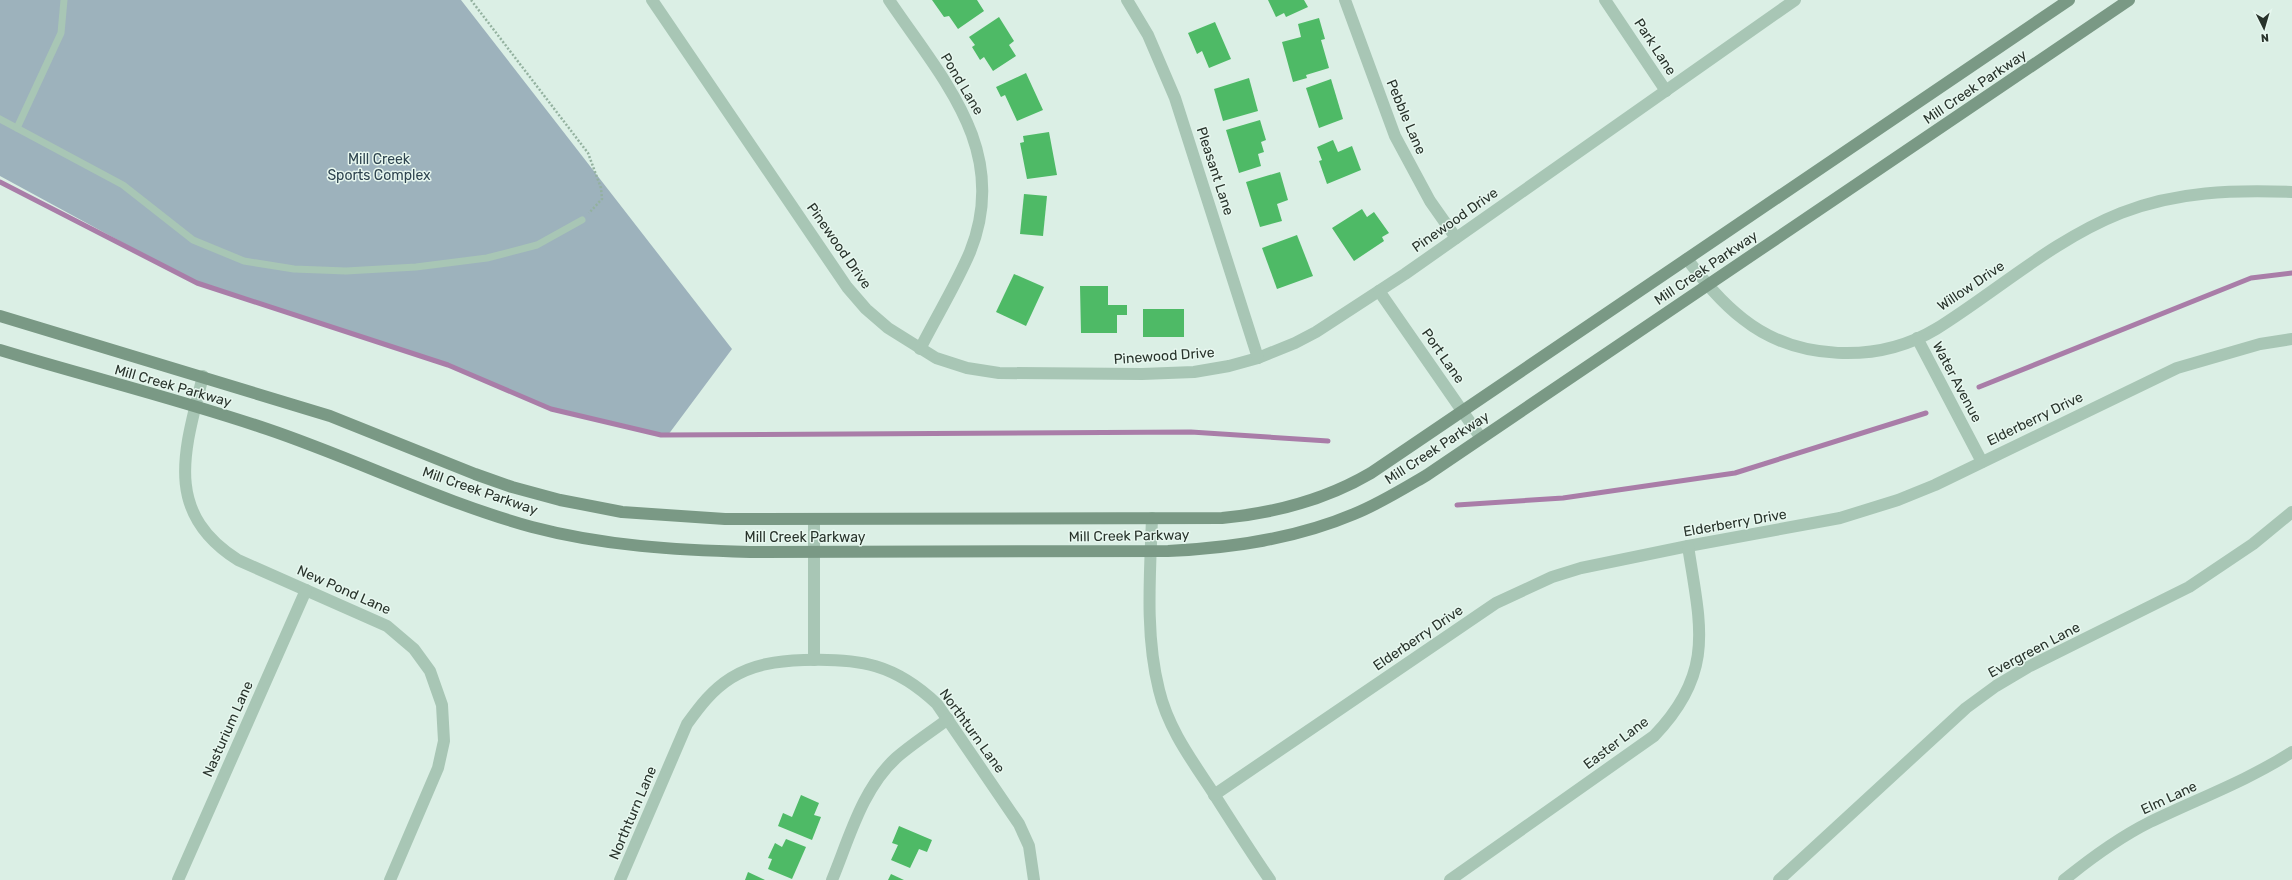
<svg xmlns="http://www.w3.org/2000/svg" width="2292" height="880" viewBox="0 0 2292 880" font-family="Rubik,sans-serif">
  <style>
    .green { fill: #9db2bc }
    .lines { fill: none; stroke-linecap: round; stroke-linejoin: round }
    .stream { stroke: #a97da8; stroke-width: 5 }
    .building { fill: #4eba66 }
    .path { stroke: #93b19f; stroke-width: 2.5; stroke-dasharray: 2 2; stroke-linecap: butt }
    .lane { stroke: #a8c6b5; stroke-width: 7 }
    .street { stroke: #a8c6b5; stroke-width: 12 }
    .secondary { stroke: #7a9985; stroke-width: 12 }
    .labels { text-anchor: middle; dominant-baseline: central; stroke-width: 3; stroke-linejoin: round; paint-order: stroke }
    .street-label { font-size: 14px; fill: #28332b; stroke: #e7f7ef }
    .park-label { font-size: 14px; fill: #2e444f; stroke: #e7f7ef }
  </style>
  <rect width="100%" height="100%" fill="#dbefe5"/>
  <polygon class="green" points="0,0 461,0 732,349 668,435 551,409 455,369 197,283 0,176"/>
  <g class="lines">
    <g class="stream">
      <polyline points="0,182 197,283 448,365 551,409 661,435 1191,432 1328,441"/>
      <polyline points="1979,387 2251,278 2292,273"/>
      <polyline points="1457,505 1563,498 1735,473 1926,413"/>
    </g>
  </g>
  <g class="building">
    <polygon points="932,0 977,0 984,11 958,29 949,16 944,17"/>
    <polygon points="1268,0 1304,0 1308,7 1286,17 1284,13 1276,17"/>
    <polygon points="999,17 1014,41 1009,45 1016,56 993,71 984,57 980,60 972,47 975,45 969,37"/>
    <polygon points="1319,18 1325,39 1321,40 1329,68 1306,75 1307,78 1293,82 1282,42 1301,37 1298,24"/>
    <polygon points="1215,22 1231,59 1209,68 1202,51 1197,54 1188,33"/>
    <polygon points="1026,73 1043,110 1017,121 1005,95 1001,97 996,87"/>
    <polygon points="1249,78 1258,111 1223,121 1214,89"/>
    <polygon points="1331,79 1343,119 1319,128 1306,88"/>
    <polygon points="1260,120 1266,140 1261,142 1264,152 1258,154 1261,166 1239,173 1226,130"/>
    <polygon points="1049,132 1057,175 1027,179 1020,143 1024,142 1023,136"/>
    <polygon points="1333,140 1338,152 1352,146 1361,170 1327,184 1319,161 1322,160 1317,147"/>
    <polygon points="1280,172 1288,200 1277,204 1282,221 1260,227 1246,182"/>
    <polygon points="1024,194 1047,196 1043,236 1020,234"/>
    <polygon points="1362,209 1367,217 1374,212 1389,233 1382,237 1384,241 1354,261 1332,228"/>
    <polygon points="1297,235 1313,276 1277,289 1262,248"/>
    <polygon points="1014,274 1044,287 1026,326 996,312"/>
    <polygon points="1080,286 1108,286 1108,305 1127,305 1127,315 1117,315 1117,333 1081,333"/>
    <rect x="1143" y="309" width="41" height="28"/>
    <polygon points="801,795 819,803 814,815 821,817 812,840 778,826 783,813 792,817"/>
    <polygon points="899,826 932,840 927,852 919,849 910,868 891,860 898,845 892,843"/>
    <polygon points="786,839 806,847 792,879 768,869 772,859 768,858 775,843 782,847"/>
    <polygon points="748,872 765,880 745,880"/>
    <polygon points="891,874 904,880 888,880"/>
  </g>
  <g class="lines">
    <polyline class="path" points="471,0 588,153 601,188 602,199 589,213"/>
    <g class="lane">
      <polyline points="0,119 123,185 193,240 244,261 294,269 346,271 416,267 487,258 537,245 582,220"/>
      <polyline points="17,128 61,33 64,0"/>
    </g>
    <g class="street">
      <polyline points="652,0 847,287 866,309 888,328 936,358 967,368 999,373 1142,374 1194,372 1229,366 1258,358 1295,343 1316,332 1405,274 1795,0"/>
      <path d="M889 0C942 79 1011 150 970 252 956 285 936 317 920 349"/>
      <polyline points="1127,0 1148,35 1175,98 1258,358"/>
      <polyline points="1345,0 1395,136 1430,201 1456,238"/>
      <polyline points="1605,0 1666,91"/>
      <path d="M1687 259C1704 281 1721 302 1743 319 1796 361 1878 364 1936 329 1997 291 2053 240 2121 213 2177 191 2233 190 2292 192"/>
      <polyline points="1379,291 1481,438"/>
      <polyline points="1917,338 1982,462"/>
      <path d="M203 376C185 449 162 512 238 560L387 626 414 649 430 671 442 705 444 741 438 768 390 880"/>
      <path d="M1152 518C1150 574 1145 635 1159 690 1168 728 1191 759 1212 791 1231 821 1250 851 1270 880"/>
      <polyline points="814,660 814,520"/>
      <polyline points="1214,795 1496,603 1552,577 1581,568 1688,546 1840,518 1898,500 1935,485 2177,368 2260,344 2292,339"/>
      <polyline points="178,880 306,590"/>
      <path d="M620 880 687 724C700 706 712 690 731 678 753 664 778 661 804 660 860 658 895 664 937 704L1019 824 1029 846 1034 880"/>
      <path d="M832 880C849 839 862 789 896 758 912 744 931 732 948 719"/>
      <path d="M1450 880 1654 736C1716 672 1700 625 1688 546"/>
      <polyline points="1779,880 1966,708 1996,686 2028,667 2189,587 2253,544 2292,512"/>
      <path d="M2064 880C2091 858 2118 838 2150 822 2197 799 2247 781 2292 752"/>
    </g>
    <g class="secondary">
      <path d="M0 316 330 416 475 474 512 487 560 500 622 512 725 519 1222 518C1276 513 1325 500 1371 473L2069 0"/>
      <path d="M0 350C89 377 179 399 267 429 356 459 441 502 532 527 604 546 676 550 750 552L1168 551C1232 548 1295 539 1354 514 1379 504 1403 489 1427 475L2129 0"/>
    </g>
  </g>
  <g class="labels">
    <g class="street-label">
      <text transform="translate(1655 47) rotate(57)">Park Lane</text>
      <text transform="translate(962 84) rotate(59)">Pond Lane</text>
      <text transform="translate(1975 87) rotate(-34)">Mill Creek Parkway</text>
      <text transform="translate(1406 117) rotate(67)">Pebble Lane</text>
      <text transform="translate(1215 171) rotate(72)">Pleasant Lane</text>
      <text transform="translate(1455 220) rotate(-35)">Pinewood Drive</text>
      <text transform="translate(839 246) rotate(55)">Pinewood Drive</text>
      <text transform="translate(1706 268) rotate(-34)">Mill Creek Parkway</text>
      <text transform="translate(1971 286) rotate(-34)">Willow Drive</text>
      <text transform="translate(1164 356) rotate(-4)">Pinewood Drive</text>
      <text transform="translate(1443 356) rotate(55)">Port Lane</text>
      <text transform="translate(1957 382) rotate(62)">Water Avenue</text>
      <text transform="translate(173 386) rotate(16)">Mill Creek Parkway</text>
      <text transform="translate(2035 419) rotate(-26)">Elderberry Drive</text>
      <text transform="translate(1437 448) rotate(-33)">Mill Creek Parkway</text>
      <text transform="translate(480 491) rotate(19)">Mill Creek Parkway</text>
      <text transform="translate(1735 523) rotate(-10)">Elderberry Drive</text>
      <text transform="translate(1129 536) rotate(-1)">Mill Creek Parkway</text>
      <text x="805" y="537">Mill Creek Parkway</text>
      <text transform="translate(344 590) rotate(24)">New Pond Lane</text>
      <text transform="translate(1418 638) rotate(-34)">Elderberry Drive</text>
      <text transform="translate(2034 650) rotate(-28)">Evergreen Lane</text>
      <text transform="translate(228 729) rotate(-66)">Nasturium Lane</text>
      <text transform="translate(972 731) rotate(54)">Northturn Lane</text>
      <text transform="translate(1616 743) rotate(-37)">Easter Lane</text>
      <text transform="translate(2169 798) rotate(-25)">Elm Lane</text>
      <text transform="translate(633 813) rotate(-67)">Northturn Lane</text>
    </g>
    <g class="park-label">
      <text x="379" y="159">Mill Creek<tspan x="379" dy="16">Sports Complex</tspan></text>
    </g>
  </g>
  <g transform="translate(2264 28) rotate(175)" stroke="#e7f7ef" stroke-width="3" paint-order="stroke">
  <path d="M0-3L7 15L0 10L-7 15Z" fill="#28332b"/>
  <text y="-6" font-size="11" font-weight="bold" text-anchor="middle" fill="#28332b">N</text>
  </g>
</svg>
